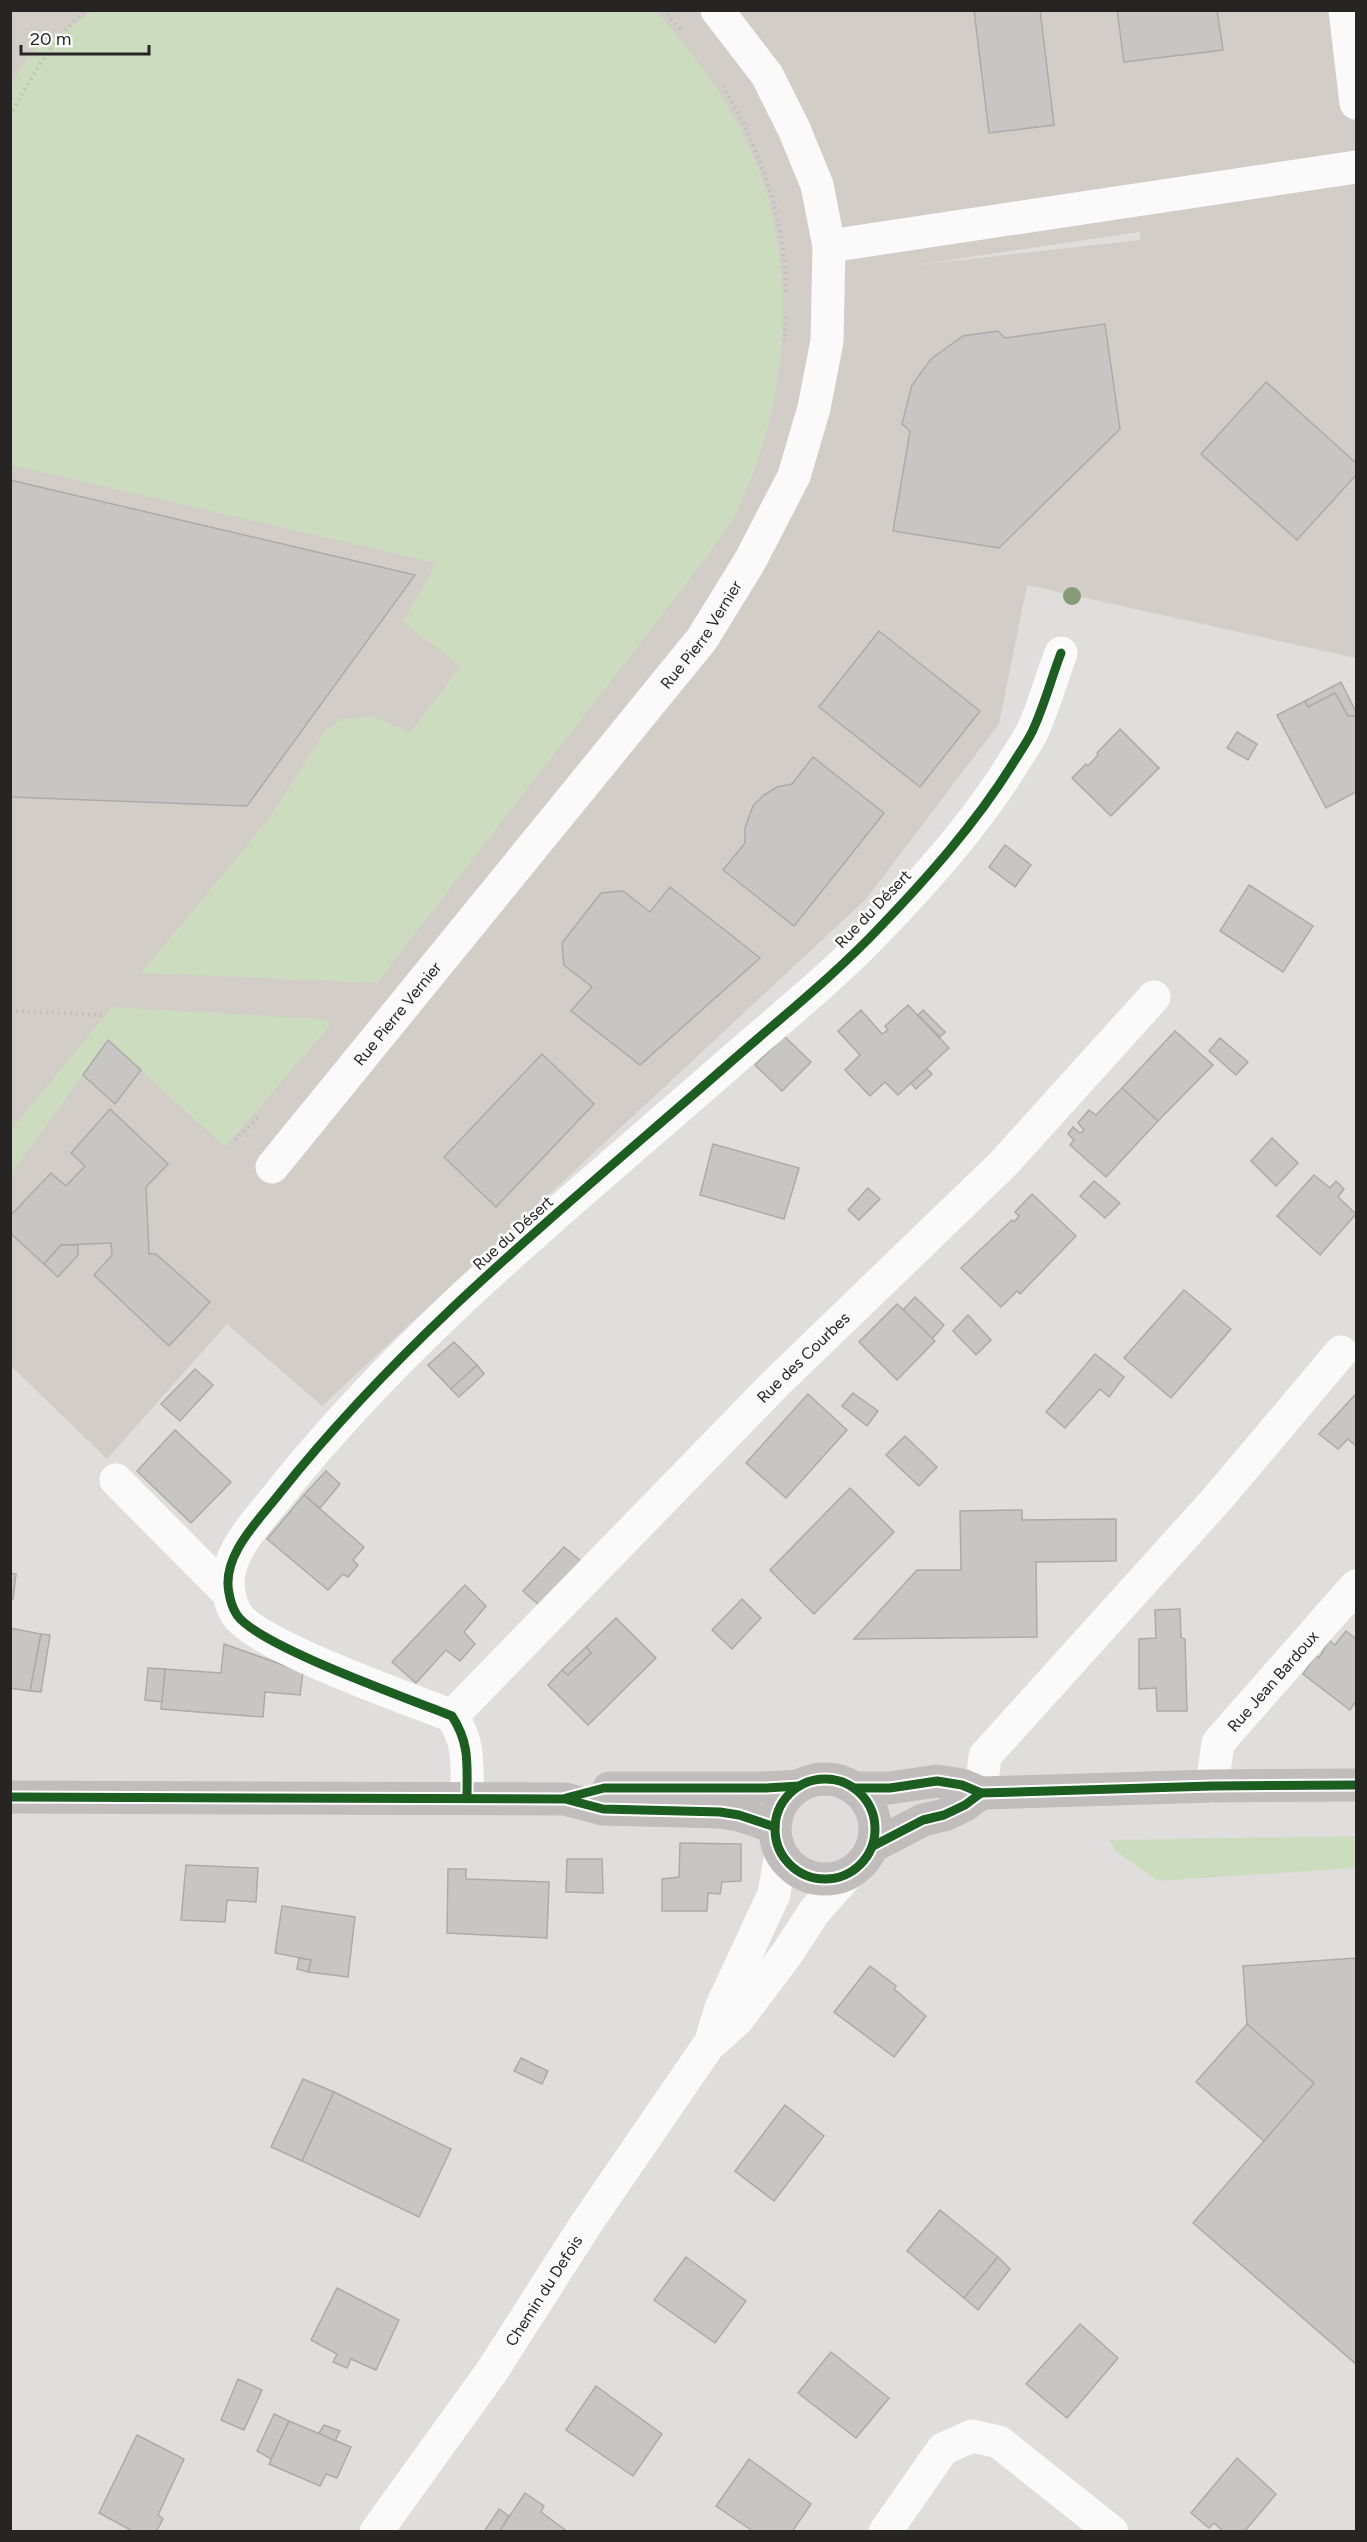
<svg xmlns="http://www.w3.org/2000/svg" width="1367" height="2542" viewBox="0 0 1367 2542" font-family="Figtree,sans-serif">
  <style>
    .built { fill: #d3cdc8; fill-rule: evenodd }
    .green { fill: #ccdcbf }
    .building { fill: #c8c6c5; stroke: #acabaa; stroke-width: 1.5 }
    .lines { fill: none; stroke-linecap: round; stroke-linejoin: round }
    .path { stroke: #bdbdbd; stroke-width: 4; stroke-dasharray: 1.5 4.5; stroke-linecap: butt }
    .minor { stroke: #fafafa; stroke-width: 33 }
    .major { stroke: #c1bdbc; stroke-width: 33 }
    .cycleway-casing { stroke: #fff; stroke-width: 13 }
    .cycleway { stroke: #1b5e20; stroke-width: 9 }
    .tree { fill: #869a73 }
    .labels { text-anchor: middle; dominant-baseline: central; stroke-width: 5; stroke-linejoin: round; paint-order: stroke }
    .street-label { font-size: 16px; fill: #262524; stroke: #fff }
  </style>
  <rect width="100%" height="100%" fill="#e0dedc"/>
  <path class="built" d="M11 11H1356V658L1027 585 999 724 866 899 322 1406 227 1324 107 1459 11 1366ZM1140 232V240L916 265 1139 232Z"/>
  <g class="green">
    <path d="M93 11H656C703 64 747 124 767 194 797 297 783 416 737 511 725 534 706 556 691 577 658 621 624 664 590 708 519 799 448 891 377 983L141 973 268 820 325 731 343 718 374 717 410 733 461 666 403 622 436 563 11 465V85L31 52Z"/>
    <polygon points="112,1007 321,1019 332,1023 225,1147 108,1040 11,1174 11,1130"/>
    <polygon points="1356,1836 1356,1868 1158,1881 1117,1852 1109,1840"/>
  </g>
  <g class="building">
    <polygon points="974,10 1040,10 1054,125 989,133"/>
    <polygon points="1117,10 1217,10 1223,50 1124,62"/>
    <polygon points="1105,324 1120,429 999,548 893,531 910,431 902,424 912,385 931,359 963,336 998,331 1005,338"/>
    <polygon points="1266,382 1356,463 1356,475 1297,540 1201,454"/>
    <polygon points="10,480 415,575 247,806 10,797"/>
    <polygon points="879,631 980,711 920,787 819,707"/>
    <polygon points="1341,682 1356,712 1356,716 1348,716 1335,693 1308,707 1305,701"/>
    <polygon points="1335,693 1348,716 1356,716 1356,792 1326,808 1277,715 1305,701 1308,707"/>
    <polygon points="1120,729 1159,768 1111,816 1072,778 1086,764 1088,766 1098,755 1097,753"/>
    <polygon points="1237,732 1257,744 1248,760 1227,748"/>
    <polygon points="813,757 884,813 794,926 723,870 745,843 745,828 753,806 764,795 777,787 792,784"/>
    <polygon points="1005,845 1031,865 1015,887 989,867"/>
    <polygon points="1249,885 1313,926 1283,972 1220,931"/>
    <polygon points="670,887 760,958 640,1065 571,1011 592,987 564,965 562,943 601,893 623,891 650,912"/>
    <polygon points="908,1005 949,1048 898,1095 885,1082 870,1096 845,1070 860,1055 838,1031 861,1010 882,1034 888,1030 885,1026"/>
    <polygon points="923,1010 945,1032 940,1037 918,1015"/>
    <polygon points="1175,1031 1213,1065 1158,1121 1122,1088"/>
    <polygon points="784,1036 811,1062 782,1091 755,1065"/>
    <polygon points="1220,1038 1248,1062 1236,1075 1209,1051"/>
    <polygon points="108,1040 141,1070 115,1104 83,1075"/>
    <polygon points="542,1054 594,1104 496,1207 444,1157"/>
    <polygon points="927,1069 932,1074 916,1089 911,1083"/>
    <polygon points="1122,1088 1158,1121 1106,1177 1070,1145 1074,1140 1068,1134 1073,1127 1080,1133 1084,1130 1078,1123 1089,1110 1096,1115"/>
    <polygon points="110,1109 168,1164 146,1187 149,1254 156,1254 210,1302 169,1346 94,1275 112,1255 111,1243 61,1245 44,1264 10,1233 10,1216 51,1173 66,1186 85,1166 71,1153"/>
    <polygon points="1272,1138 1298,1163 1276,1186 1251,1161"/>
    <polygon points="713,1144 799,1168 784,1219 700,1195"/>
    <polygon points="1314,1175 1330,1188 1336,1181 1344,1189 1338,1197 1356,1214 1320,1255 1277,1216"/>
    <polygon points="1094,1181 1120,1203 1105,1218 1080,1196"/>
    <polygon points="868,1188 880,1199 859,1220 848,1210"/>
    <polygon points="1032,1194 1076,1236 1020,1294 1017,1291 1001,1307 961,1268 1012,1220 1014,1222 1019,1216 1015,1212"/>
    <polygon points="61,1245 78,1245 78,1255 58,1277 44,1264"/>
    <polygon points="1184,1290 1231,1329 1171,1398 1124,1358"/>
    <polygon points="915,1297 944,1325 932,1339 903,1310"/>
    <polygon points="897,1304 935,1341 897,1380 859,1342"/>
    <polygon points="968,1315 991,1340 976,1355 953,1331"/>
    <polygon points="454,1342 477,1365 451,1389 428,1365"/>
    <polygon points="1095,1354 1124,1377 1109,1397 1100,1389 1065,1428 1046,1412"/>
    <polygon points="477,1365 484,1374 459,1397 451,1389"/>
    <polygon points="195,1369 213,1385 180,1421 161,1404"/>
    <polygon points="853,1393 878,1411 867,1426 842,1406"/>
    <polygon points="808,1394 847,1430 786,1498 746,1463"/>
    <polygon points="1356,1394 1356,1446 1348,1439 1338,1449 1319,1434"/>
    <polygon points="175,1430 231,1482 191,1523 137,1471"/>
    <polygon points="905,1436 937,1467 919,1486 886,1455"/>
    <polygon points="326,1471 340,1484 320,1508 304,1495"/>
    <polygon points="850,1488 894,1532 814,1614 770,1570"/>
    <polygon points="304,1495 364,1547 353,1560 358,1565 348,1577 343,1574 328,1590 267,1539"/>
    <polygon points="1022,1510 1022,1520 1116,1519 1116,1561 1036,1562 1037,1637 854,1639 917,1570 961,1570 960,1511"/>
    <polygon points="564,1547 581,1561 539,1605 523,1591"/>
    <polygon points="10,1573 16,1574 13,1599 10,1599"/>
    <polygon points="465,1585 486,1606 464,1632 475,1644 460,1661 446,1650 416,1683 392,1662"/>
    <polygon points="742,1599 761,1618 732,1649 712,1630"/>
    <polygon points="1180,1609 1181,1638 1185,1639 1187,1711 1157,1711 1156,1688 1139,1689 1139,1639 1156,1638 1155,1610"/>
    <polygon points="616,1618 656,1658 588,1725 548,1685 562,1670 568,1675 591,1653 586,1647"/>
    <polygon points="10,1628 41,1634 30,1691 10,1688"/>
    <polygon points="1346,1631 1356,1639 1356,1701 1350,1710 1303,1674 1316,1655 1319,1658 1329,1640 1335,1645"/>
    <polygon points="41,1634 50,1635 41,1692 30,1691"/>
    <polygon points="224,1644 303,1672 300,1695 265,1692 263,1717 161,1709 165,1669 221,1673"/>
    <polygon points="586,1647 591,1653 568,1675 562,1670"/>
    <polygon points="148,1668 165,1669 162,1702 145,1700"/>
    <polygon points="680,1843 741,1844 741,1881 722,1882 720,1894 708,1893 707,1911 662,1911 662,1879 679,1877"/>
    <polygon points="567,1859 602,1859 603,1893 566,1892"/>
    <polygon points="186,1865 258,1868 256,1902 227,1900 225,1922 181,1920"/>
    <polygon points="448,1869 466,1869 466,1879 549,1882 547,1938 447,1933"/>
    <polygon points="282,1906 355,1917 348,1977 308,1972 311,1960 275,1953"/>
    <polygon points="299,1958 311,1960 308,1972 297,1969"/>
    <polygon points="1356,1958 1356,2364 1193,2223 1314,2083 1247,2024 1243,1966"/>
    <polygon points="870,1966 896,1986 894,1989 926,2016 894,2057 834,2012"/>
    <polygon points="1247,2024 1314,2083 1264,2141 1196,2082"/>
    <polygon points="521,2058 548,2071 542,2084 514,2071"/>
    <polygon points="303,2079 334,2092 302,2161 271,2147"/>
    <polygon points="334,2092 451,2149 419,2217 302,2161"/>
    <polygon points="785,2105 824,2136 774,2201 735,2171"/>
    <polygon points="940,2210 998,2257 964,2298 907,2251"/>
    <polygon points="686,2257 746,2301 715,2343 654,2300"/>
    <polygon points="998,2257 1010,2269 978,2310 964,2298"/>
    <polygon points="337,2288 399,2320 376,2370 351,2359 347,2368 333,2362 337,2354 311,2340"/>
    <polygon points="1080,2324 1118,2358 1067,2418 1026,2384"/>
    <polygon points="831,2352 889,2398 856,2438 798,2393"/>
    <polygon points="238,2379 262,2390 244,2430 221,2420"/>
    <polygon points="596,2386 662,2434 633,2476 566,2430"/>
    <polygon points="274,2414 289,2421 271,2459 257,2451"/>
    <polygon points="289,2421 351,2447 337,2478 326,2474 320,2486 269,2464"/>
    <polygon points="324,2425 340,2431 335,2441 319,2433"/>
    <polygon points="137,2435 184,2459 158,2515 163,2519 156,2532 134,2532 99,2513"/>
    <polygon points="1237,2458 1276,2494 1244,2532 1224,2532 1214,2523 1209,2528 1191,2513"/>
    <polygon points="749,2459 811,2504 792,2532 754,2532 716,2506"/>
    <polygon points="525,2493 544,2506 541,2512 568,2532 499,2532"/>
    <polygon points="499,2509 509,2516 499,2532 484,2532"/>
  </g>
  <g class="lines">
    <g class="path">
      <polyline points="663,10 683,32"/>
      <path d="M723 86C760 149 786 220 786 294"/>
      <path d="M10 116C31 76 53 41 85 10"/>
      <polyline points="784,342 786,317"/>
      <polyline points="10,1011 106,1015"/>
      <polyline points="235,1140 259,1117"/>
    </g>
    <g class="minor">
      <polyline points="1345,10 1356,103"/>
      <polyline points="829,246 1356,167"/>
      <path id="s1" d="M272 1167 702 639 750 561 794 476 814 408 827 341 829 246 817 185 794 129 767 75 717 10"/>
      <polyline points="116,1480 229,1594"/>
      <path id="s2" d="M452 1716 775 1384 1003 1164 1154 997"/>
      <path id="s3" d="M1212 1786 1218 1743 1356 1586"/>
      <polyline points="981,1793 985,1756 1218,1498 1341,1352"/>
      <path d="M467 1797C467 1764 470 1744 452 1716 410 1699 258 1646 237 1615 233 1609 230 1599 229 1593 221 1556 259 1520 280 1493 408 1332 571 1202 725 1067 777 1021 833 977 880 927 928 877 975 824 1012 765 1018 755 1026 744 1032 732 1044 707 1051 679 1061 653"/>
      <polyline points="713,2034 721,2008 774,1894 781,1854"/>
      <path id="s4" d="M376 2532 492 2371 586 2224 708 2046 737 2020 788 1952 814 1912 847 1875"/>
      <polyline points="885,2532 943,2449 972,2436 999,2442 1112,2532"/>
    </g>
    <g class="major">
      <circle cx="825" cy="1829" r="50"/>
      <polyline points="609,1788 766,1788 799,1786"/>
      <polyline points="854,1788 890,1788 937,1781 962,1785 981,1793 1212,1786 1356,1785"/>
      <polyline points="10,1797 565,1799 603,1809 720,1812 739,1815 775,1827"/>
      <polyline points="873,1846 923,1820 944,1815 965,1805 981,1793"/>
    </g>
    <defs>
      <g id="cycleway">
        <circle cx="825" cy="1829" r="50"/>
        <polyline points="854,1788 890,1788 937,1781 962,1785 981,1793 1212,1786 1356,1785"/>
        <polyline points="10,1797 565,1799 603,1809 720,1812 739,1815 775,1827"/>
        <path d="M467 1797C467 1764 470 1744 452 1716 410 1699 258 1646 237 1615 233 1609 230 1599 229 1593 221 1556 259 1520 280 1493 408 1332 571 1202 725 1067 777 1021 833 977 880 927 928 877 975 824 1012 765 1018 755 1026 744 1032 732 1044 707 1051 679 1061 653"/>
        <polyline points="566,1798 604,1788 766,1788 799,1786"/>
        <polyline points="873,1846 923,1820 944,1815 965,1805 981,1793"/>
      </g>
    </defs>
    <use href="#cycleway" class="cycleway-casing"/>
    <use href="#cycleway" class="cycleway"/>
  </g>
  <circle class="tree" cx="1072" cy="596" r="9"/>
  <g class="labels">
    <g class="street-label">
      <text stroke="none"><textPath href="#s1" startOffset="684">Rue Pierre Vernier</textPath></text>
      <text transform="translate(873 909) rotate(-46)">Rue du Désert</text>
      <text stroke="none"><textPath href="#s1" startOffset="198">Rue Pierre Vernier</textPath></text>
      <text transform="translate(513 1233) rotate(-42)">Rue du Désert</text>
      <text stroke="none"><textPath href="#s2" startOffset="502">Rue des Courbes</textPath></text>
      <text stroke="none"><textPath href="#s3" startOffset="126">Rue Jean Bardoux</textPath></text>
      <text stroke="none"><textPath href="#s4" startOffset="294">Chemin du Defois</textPath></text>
    </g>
  </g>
  <rect width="1367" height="2542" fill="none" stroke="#262524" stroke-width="24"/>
  <path d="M21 45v9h128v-9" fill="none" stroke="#262524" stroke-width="3"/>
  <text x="30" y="45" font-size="18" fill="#262524" stroke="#ffffff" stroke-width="4.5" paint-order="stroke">20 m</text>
</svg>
